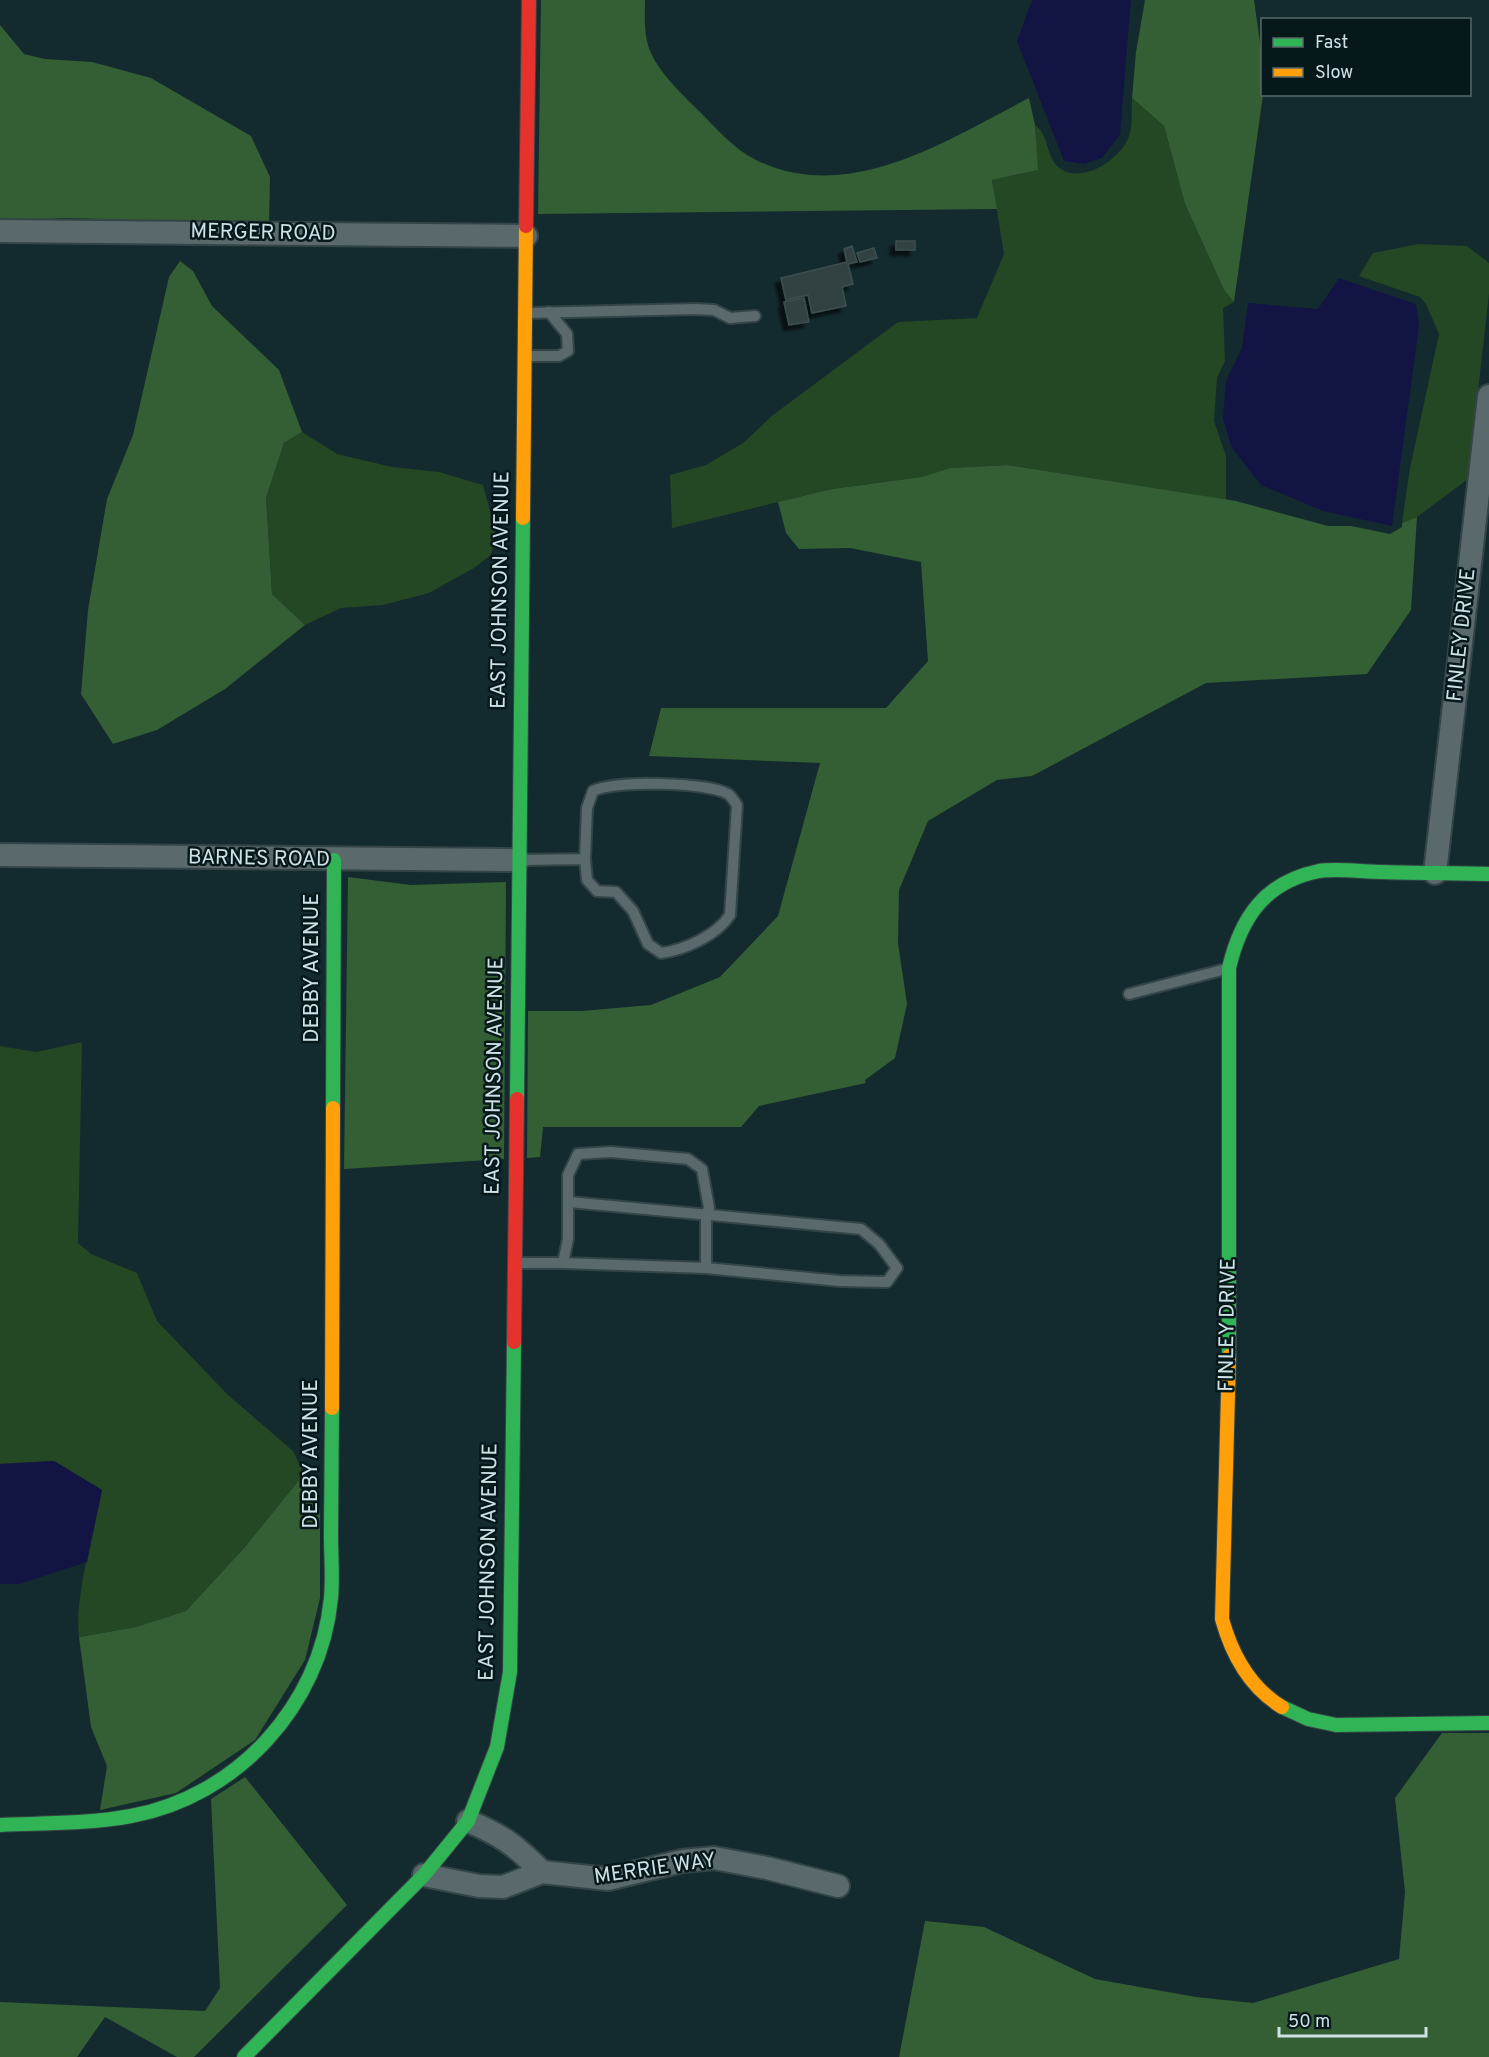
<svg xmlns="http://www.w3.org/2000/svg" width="1489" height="2057" viewBox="0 0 1489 2057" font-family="Overpass,sans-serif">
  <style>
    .green { fill: #244724 }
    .forest { fill: #345e33 }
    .water { fill: #121544 }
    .building { fill: #304343; stroke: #3d4f4e; stroke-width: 1.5; filter: url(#shadow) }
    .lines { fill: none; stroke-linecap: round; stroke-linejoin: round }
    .lane-casing { stroke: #344547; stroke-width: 14 }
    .street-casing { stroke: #344547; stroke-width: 26 }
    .fast-casing { stroke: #344547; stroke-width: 16 }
    .slow-casing { stroke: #344547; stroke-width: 16 }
    .jam-casing { stroke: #344547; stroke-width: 16 }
    .lane { stroke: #5a696b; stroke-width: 10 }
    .street { stroke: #5a696b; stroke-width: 22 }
    .fast { stroke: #30b455; stroke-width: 14 }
    .slow { stroke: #ff9f0a; stroke-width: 14 }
    .jam { stroke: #e5322d; stroke-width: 14 }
    .labels { text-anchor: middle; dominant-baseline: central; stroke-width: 5; stroke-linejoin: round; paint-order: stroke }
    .street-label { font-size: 21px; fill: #cce2e5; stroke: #07181b }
  </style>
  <defs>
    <filter id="shadow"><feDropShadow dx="-5.5" dy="5.5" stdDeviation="1.5" flood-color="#0009"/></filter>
  </defs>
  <rect width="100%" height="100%" fill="#132b2e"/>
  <g class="green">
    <path d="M1132 98 1164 126 1185 204 1224 290 1234 302 1223 308 1225 361 1217 378 1214 421 1226 456V500L1008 465 952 468 921 477 832 489 672 528 670 475 706 465 743 443 773 415 898 322 977 318 1004 254 992 180 1037 170 1035 125C1049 135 1046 155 1057 166 1079 187 1121 160 1129 136 1133 125 1131 110 1132 98Z"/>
    <polygon points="1418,244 1467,246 1489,263 1489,294 1468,479 1417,517 1402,523 1410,468 1439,334 1426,304 1420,297 1359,276 1373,253"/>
    <polygon points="302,432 337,454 392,467 439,472 483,485 496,534 491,555 474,568 429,593 383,605 341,608 305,625 272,594 266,498 284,443"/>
    <path d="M82 1042 78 1243 91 1254 137 1273 157 1321 228 1395 293 1451 304 1474 244 1548 186 1611 136 1627 79 1637C74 1599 94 1530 102 1490L54 1461 0 1464V1046L36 1052Z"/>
  </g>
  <g class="forest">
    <path d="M541 0H645C645 13 644 28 647 41 652 67 683 95 701 113 718 130 734 149 756 160 849 206 949 139 1029 98L1035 125 1038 170 992 180 997 209 538 214Z"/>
    <polygon points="1145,0 1254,0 1262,57 1263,95 1234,302 1224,290 1185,204 1164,126 1132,98 1136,52"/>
    <polygon points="0,25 24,54 45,59 92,62 151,78 251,136 270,177 269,224 65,218 0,221"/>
    <polygon points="180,261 193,271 212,306 279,370 302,432 284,443 266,498 272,594 305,625 225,689 157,730 113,744 81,694 88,610 107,499 133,435 169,277"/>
    <polygon points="1008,465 1236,501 1328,526 1351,526 1390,534 1402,527 1402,523 1417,517 1411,610 1367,674 1206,683 1032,776 997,780 928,821 899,890 898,943 907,1004 895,1058 865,1080 866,1083 759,1106 741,1127 543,1127 540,1157 527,1158 528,1011 582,1011 651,1005 720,977 778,916 820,763 649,756 661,708 886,708 928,661 921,562 850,548 799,549 786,533 778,502 832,489 921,477 951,468"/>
    <polygon points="348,877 411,885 506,882 504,1159 344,1169"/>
    <polygon points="304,1474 320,1509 320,1598 305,1660 255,1740 176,1793 100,1810 107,1766 91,1727 79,1637 136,1627 186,1611 244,1548"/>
    <polygon points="1442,1733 1489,1733 1489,2057 899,2057 925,1921 984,1927 1095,1979 1196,1997 1253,2003 1399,1959 1405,1892 1395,1798"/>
    <polygon points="245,1777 347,1905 194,2057 177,2057 105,2017 77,2057 0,2057 0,2002 205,2011 220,1988 211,1799"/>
  </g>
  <g class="water">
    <polygon points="1032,0 1131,0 1120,135 1102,158 1084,164 1064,161 1017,41"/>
    <polygon points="1339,278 1416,304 1419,326 1392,526 1323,511 1261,485 1232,448 1223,419 1226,381 1242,348 1248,303 1318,309"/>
    <polygon points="54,1461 102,1490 87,1562 19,1584 0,1584 0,1464"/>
  </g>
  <g class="building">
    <rect x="896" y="241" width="19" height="9"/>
    <polygon points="852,246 857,262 848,264 853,284 842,287 846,306 812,313 808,295 786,300 781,278 847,262 844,249"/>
    <polygon points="874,248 877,258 860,262 857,253"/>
    <polygon points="804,298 809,322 789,325 784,302"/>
  </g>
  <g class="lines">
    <defs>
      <g id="lane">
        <polyline points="529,313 696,309 714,310 730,318 755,316"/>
        <polyline points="528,356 559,356 568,351 567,334 549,312"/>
        <path d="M521 860 585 859 587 880 597 891 616 892 633 911 648 944 661 953C685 950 717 935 730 915L737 805C735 802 731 796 728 794 707 782 614 780 593 791L587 808 585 859"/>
        <polyline points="1129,994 1226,969"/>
        <polyline points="569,1202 861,1229 879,1244 897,1268 887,1282 840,1281 706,1268"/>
        <polyline points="518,1263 563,1263 568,1239 568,1175 578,1154 611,1152 688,1159 702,1169 709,1208 706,1215 706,1268 563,1263"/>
      </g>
      <g id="street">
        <polyline points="0,231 526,236"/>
        <polyline points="0,855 518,860"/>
        <polyline points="1435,873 1489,396"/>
        <path d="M468 1821C503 1836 515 1845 542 1872"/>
        <polyline points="424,1875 479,1886 503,1887 542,1872 608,1879 682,1861 714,1858 767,1868 838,1886"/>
      </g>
      <g id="fast">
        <polyline points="517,1099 523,518"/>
        <polyline points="333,1108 334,860"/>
        <path d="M1229 1356V968C1241 917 1265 882 1319 871 1339 868 1363 872 1384 872 1419 873 1454 873 1489 874"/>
        <polyline points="1282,1707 1308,1719 1336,1725 1489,1723"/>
        <path d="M0 1825C44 1823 88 1824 131 1816 236 1797 321 1706 331 1598 333 1577 331 1556 331 1535 331 1492 332 1450 332 1408"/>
        <polyline points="244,2057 424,1875 468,1821 497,1747 510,1672 514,1342"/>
      </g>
      <g id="slow">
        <polyline points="523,518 526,226"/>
        <path d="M1229 1356 1222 1619C1232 1655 1249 1687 1282 1707"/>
        <polyline points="332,1408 333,1108"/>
      </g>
      <g id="jam">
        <polyline points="526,226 529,0"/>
        <polyline points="514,1342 517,1099"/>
      </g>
    </defs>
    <use href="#lane" class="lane-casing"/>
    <use href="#street" class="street-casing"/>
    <use href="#fast" class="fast-casing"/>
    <use href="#slow" class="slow-casing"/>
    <use href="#jam" class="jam-casing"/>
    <use href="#lane" class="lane"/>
    <use href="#street" class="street"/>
    <use href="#fast" class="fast"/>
    <use href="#slow" class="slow"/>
    <use href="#jam" class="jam"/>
  </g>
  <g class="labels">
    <g class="street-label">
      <text transform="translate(263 233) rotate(1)">MERGER ROAD</text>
      <text transform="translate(501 590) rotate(-89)">EAST JOHNSON AVENUE</text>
      <text transform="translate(1462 635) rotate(-84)">FINLEY DRIVE</text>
      <text transform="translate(259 859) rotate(1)">BARNES ROAD</text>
      <text transform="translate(312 968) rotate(-90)">DEBBY AVENUE</text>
      <text transform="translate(495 1076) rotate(-89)">EAST JOHNSON AVENUE</text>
      <text transform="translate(1228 1325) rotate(-89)">FINLEY DRIVE</text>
      <text transform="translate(311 1454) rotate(-90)">DEBBY AVENUE</text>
      <text transform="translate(489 1562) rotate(-89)">EAST JOHNSON AVENUE</text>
      <text transform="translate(655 1869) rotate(-8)">MERRIE WAY</text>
    </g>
  </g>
  <rect x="1261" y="18" width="210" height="78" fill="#07181b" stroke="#56696c" stroke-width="1.5"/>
  <rect x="1273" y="38" width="30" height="9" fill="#30b455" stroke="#56696c" stroke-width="1.5"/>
  <text x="1315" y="48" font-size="18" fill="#cce2e5">Fast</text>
  <rect x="1273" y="68" width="30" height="9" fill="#ff9f0a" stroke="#56696c" stroke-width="1.5"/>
  <text x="1315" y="78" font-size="18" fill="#cce2e5">Slow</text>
  <path d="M1279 2027v9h147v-9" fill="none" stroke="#cce2e5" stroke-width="3"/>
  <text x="1288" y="2027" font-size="18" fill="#cce2e5" stroke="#07181b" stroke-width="4.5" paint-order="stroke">50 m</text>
</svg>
